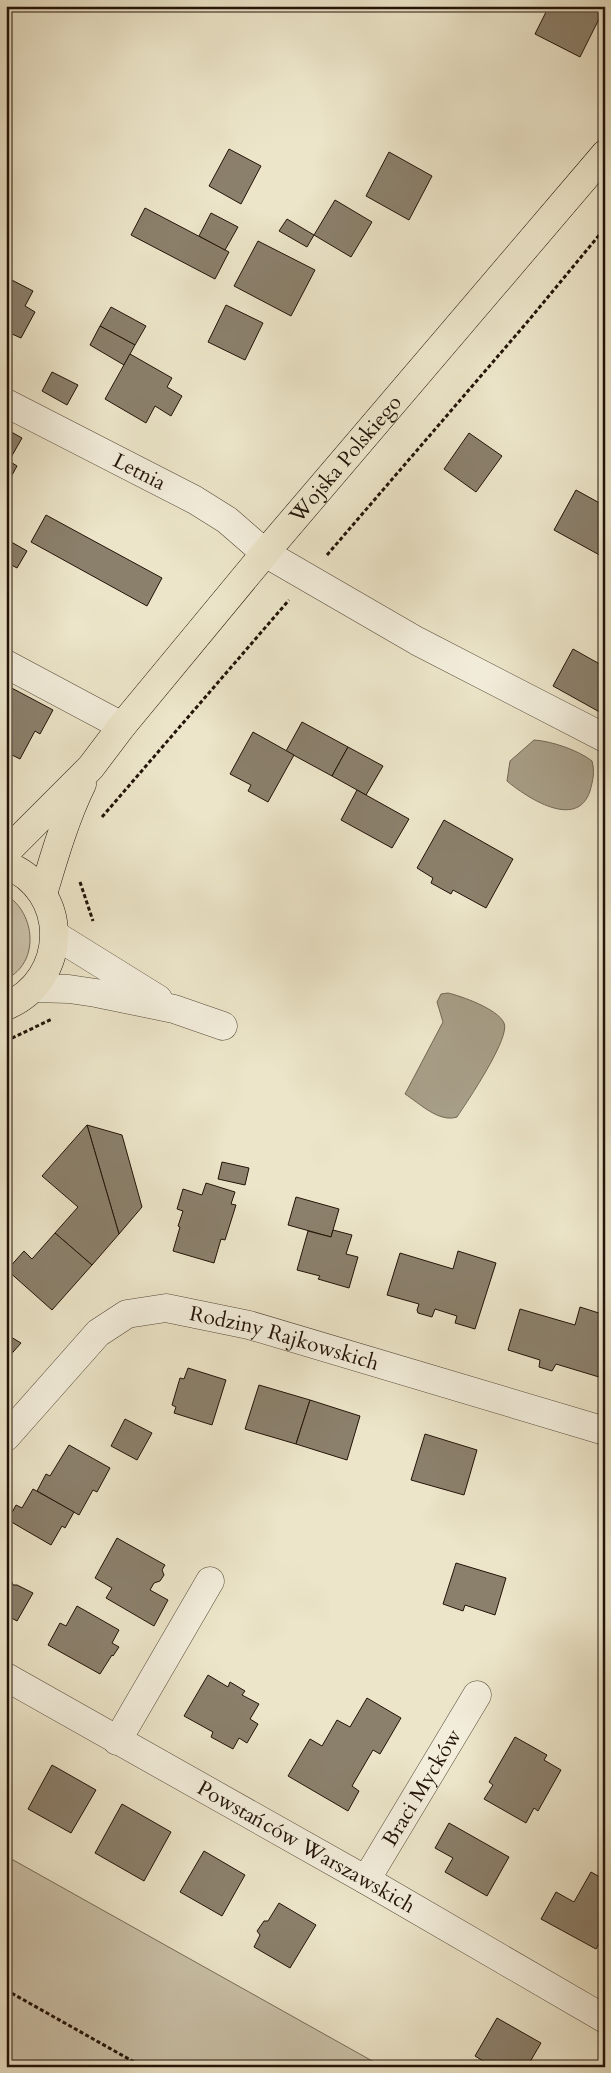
<svg xmlns="http://www.w3.org/2000/svg" width="611" height="2073" viewBox="0 0 611 2073" font-family="Cardo,serif">
  <style>
    .green { fill: #cac1a8; stroke: #766a58 }
    .water { fill: #a79e87; stroke: #726654 }
    .building { fill: #8b806c; stroke: #221308 }
    .lines { fill: none; stroke-linecap: round; stroke-linejoin: round }
    .minor-casing { stroke: #544838; stroke-width: 29 }
    .major-casing { stroke: #221308; stroke-width: 29 }
    .path { stroke: #221308; stroke-width: 3; stroke-dasharray: 4 2.5; stroke-linecap: butt }
    .minor { stroke: #f3eedc; stroke-width: 28 }
    .major { stroke: #ece5c9; stroke-width: 28 }
    .labels { text-anchor: middle; dominant-baseline: central; stroke-width: 5; stroke-linejoin: round; paint-order: stroke }
    .street-label { font-size: 21px; fill: #221308; stroke: #f3eedc }
  </style>
  <rect width="100%" height="100%" fill="#ece5c9"/>
  <filter id="stains"><feTurbulence type="fractalNoise" baseFrequency=".004" numOctaves="4"/><feColorMatrix values="0 0 0 0 .2 0 0 0 0 .09 0 0 0 0 .02 0 0 0 .5 -.17"/></filter>
  <radialGradient id="worn" r=".72"><stop offset=".6" stop-color="#630" stop-opacity="0"/><stop offset="1" stop-color="#630" stop-opacity=".3"/></radialGradient>
  <g class="green">
    <path d="M6 895C36 913 40 963 6 979Z"/>
    <polygon points="6,1856 383,2067 6,2067"/>
  </g>
  <g class="water">
    <path d="M534 740C551 741 578 750 592 761 595 772 593 780 590 791 577 831 526 797 507 781L510 761Z"/>
    <path d="M448 993C461 996 498 1009 504 1023 511 1037 467 1102 457 1117 439 1123 419 1103 405 1094L443 1022 437 1002 441 994Z"/>
  </g>
  <g class="building">
    <polygon points="549,6 605,7 580,57 535,34"/>
    <polygon points="229,149 261,166 241,204 209,186"/>
    <polygon points="389,152 432,176 409,220 366,196"/>
    <polygon points="335,200 372,222 351,257 314,235"/>
    <polygon points="145,208 229,252 215,279 131,235"/>
    <polygon points="211,213 238,227 225,250 199,236"/>
    <polygon points="287,219 314,235 307,247 279,231"/>
    <polygon points="258,241 315,270 291,316 234,286"/>
    <polygon points="6,277 33,291 25,306 35,312 21,338 12,334 7,343"/>
    <polygon points="226,305 263,323 245,360 208,342"/>
    <polygon points="111,307 146,326 135,345 100,326"/>
    <polygon points="100,326 135,345 124,365 90,345"/>
    <polygon points="130,354 172,378 167,387 182,396 171,416 155,406 146,423 105,399"/>
    <polygon points="52,372 78,385 67,405 42,391"/>
    <polygon points="6,429 22,438 9,461 17,466 6,486"/>
    <polygon points="469,433 502,456 476,492 444,469"/>
    <polygon points="576,490 605,506 605,558 554,530"/>
    <polygon points="46,515 162,578 147,606 31,542"/>
    <polygon points="6,539 27,551 17,568 6,562"/>
    <polygon points="573,649 605,667 605,715 553,686"/>
    <polygon points="6,685 53,710 40,734 35,731 20,759 6,752"/>
    <polygon points="302,722 348,747 332,776 286,751"/>
    <polygon points="253,732 294,755 268,802 248,791 251,785 230,774"/>
    <polygon points="348,747 383,766 366,795 332,776"/>
    <polygon points="357,790 409,819 392,848 341,820"/>
    <polygon points="444,820 513,859 486,908 453,890 451,894 431,883 433,878 417,868"/>
    <polygon points="87,1125 122,1135 142,1207 119,1234"/>
    <polygon points="87,1125 119,1234 92,1265 55,1233 78,1207 42,1176"/>
    <polygon points="222,1162 249,1168 245,1185 218,1179"/>
    <polygon points="206,1183 235,1192 231,1204 236,1205 225,1240 221,1239 214,1263 173,1251 180,1227 178,1226 183,1211 177,1209 183,1189 202,1195"/>
    <polygon points="296,1197 339,1209 331,1237 288,1225"/>
    <polygon points="333,1230 352,1235 346,1254 358,1257 349,1288 318,1279 320,1276 297,1270 308,1231 331,1237"/>
    <polygon points="55,1233 92,1265 52,1310 7,1270 24,1251 32,1259"/>
    <polygon points="458,1251 496,1263 475,1329 455,1323 457,1316 435,1309 432,1317 418,1313 417,1310 419,1304 387,1295 400,1253 453,1269"/>
    <polygon points="580,1307 605,1315 605,1356 599,1377 556,1364 552,1371 539,1367 540,1360 508,1350 520,1309 575,1325"/>
    <polygon points="6,1334 21,1343 6,1360"/>
    <polygon points="188,1368 226,1380 212,1425 174,1413 176,1407 172,1405 180,1378 184,1379"/>
    <polygon points="259,1385 310,1400 296,1444 245,1429"/>
    <polygon points="310,1400 360,1416 347,1460 296,1444"/>
    <polygon points="125,1419 152,1433 137,1460 111,1446"/>
    <polygon points="425,1434 477,1450 464,1495 411,1480"/>
    <polygon points="69,1445 110,1468 97,1492 93,1490 79,1515 37,1491 46,1474 50,1476"/>
    <polygon points="33,1489 74,1512 65,1528 62,1526 51,1545 8,1520 16,1505 22,1508"/>
    <polygon points="117,1538 165,1565 162,1570 164,1575 160,1581 154,1583 150,1590 168,1600 154,1626 106,1598 112,1588 95,1578"/>
    <polygon points="456,1563 506,1578 495,1615 465,1605 463,1611 443,1604"/>
    <polygon points="6,1566 13,1585 17,1585 33,1593 17,1621 6,1615"/>
    <polygon points="77,1606 119,1630 112,1643 119,1647 113,1656 112,1655 100,1674 48,1645 60,1623 66,1626"/>
    <polygon points="208,1675 228,1687 230,1682 245,1691 242,1695 259,1704 250,1719 258,1724 247,1743 239,1738 233,1749 211,1737 213,1732 184,1716"/>
    <polygon points="367,1698 401,1718 380,1754 373,1750 352,1786 359,1791 348,1811 288,1776 310,1739 322,1746 337,1720 350,1727"/>
    <polygon points="515,1737 547,1755 544,1760 561,1770 538,1811 534,1808 526,1823 484,1799 493,1785 489,1782"/>
    <polygon points="52,1765 96,1790 71,1833 28,1809"/>
    <polygon points="122,1804 171,1832 144,1881 95,1853"/>
    <polygon points="449,1823 509,1857 487,1896 445,1872 453,1858 435,1848"/>
    <polygon points="204,1851 245,1875 222,1916 180,1892"/>
    <polygon points="591,1872 605,1880 605,1934 596,1949 541,1919 556,1892 574,1902"/>
    <polygon points="279,1903 316,1925 290,1968 254,1947 260,1935 257,1931 264,1921 268,1921"/>
    <polygon points="497,2018 541,2043 527,2067 493,2067 475,2056"/>
  </g>
  <g class="lines">
    <defs>
      <g id="minor">
        <path id="s1" d="M6 403 195 500 227 520 265 553 417 641 605 738"/>
        <polyline points="6,664 122,726"/>
        <polyline points="55,935 158,999"/>
        <polyline points="34,988 69,989 96,993 174,1009 223,1026"/>
        <path id="s2" d="M6 1437 98 1333 127 1314 166 1308 249 1325 605 1431"/>
        <path id="s3" d="M6 1677 366 1880 605 2019"/>
        <polyline points="117,1741 210,1581"/>
        <path id="s4" d="M366 1880 477 1695"/>
      </g>
      <g id="major">
        <path id="s5" d="M6 852 91 767 122 726 265 553 605 154"/>
        <path d="M6 865C71 890 69 980 6 1006"/>
        <path d="M43 894C54 857 65 819 82 784"/>
      </g>
    </defs>
    <use href="#minor" class="minor-casing"/>
    <use href="#major" class="major-casing"/>
    <g class="path">
      <polyline points="327,555 529,320 605,228"/>
      <polyline points="102,817 289,600"/>
      <polyline points="80,882 93,921"/>
      <polyline points="6,1041 52,1019"/>
      <polyline points="6,1990 143,2067"/>
    </g>
    <use href="#minor" class="minor"/>
    <use href="#major" class="major"/>
  </g>
  <g class="labels">
    <g class="street-label">
      <text stroke="none"><textPath href="#s5" startOffset="520">Wojska Polskiego</textPath></text>
      <text stroke="none"><textPath href="#s1" startOffset="150">Letnia</textPath></text>
      <text stroke="none"><textPath href="#s2" startOffset="335">Rodziny Rajkowskich</textPath></text>
      <text stroke="none"><textPath href="#s4" startOffset="108">Braci Mycków</textPath></text>
      <text stroke="none"><textPath href="#s3" startOffset="345">Powstańców Warszawskich</textPath></text>
    </g>
  </g>
  <rect width="611" height="2073" fill="none" stroke="#ece5c9" stroke-width="25"/>
  <rect x="8" y="8" width="596" height="2058" fill="none" stroke="#221308" stroke-width="2.5"/>
  <rect x="12" y="12" width="586" height="2048" fill="none" stroke="#221308"/>
  <rect width="100%" height="100%" filter="url(#stains)"/>
  <rect width="100%" height="100%" fill="url(#worn)"/>
</svg>
